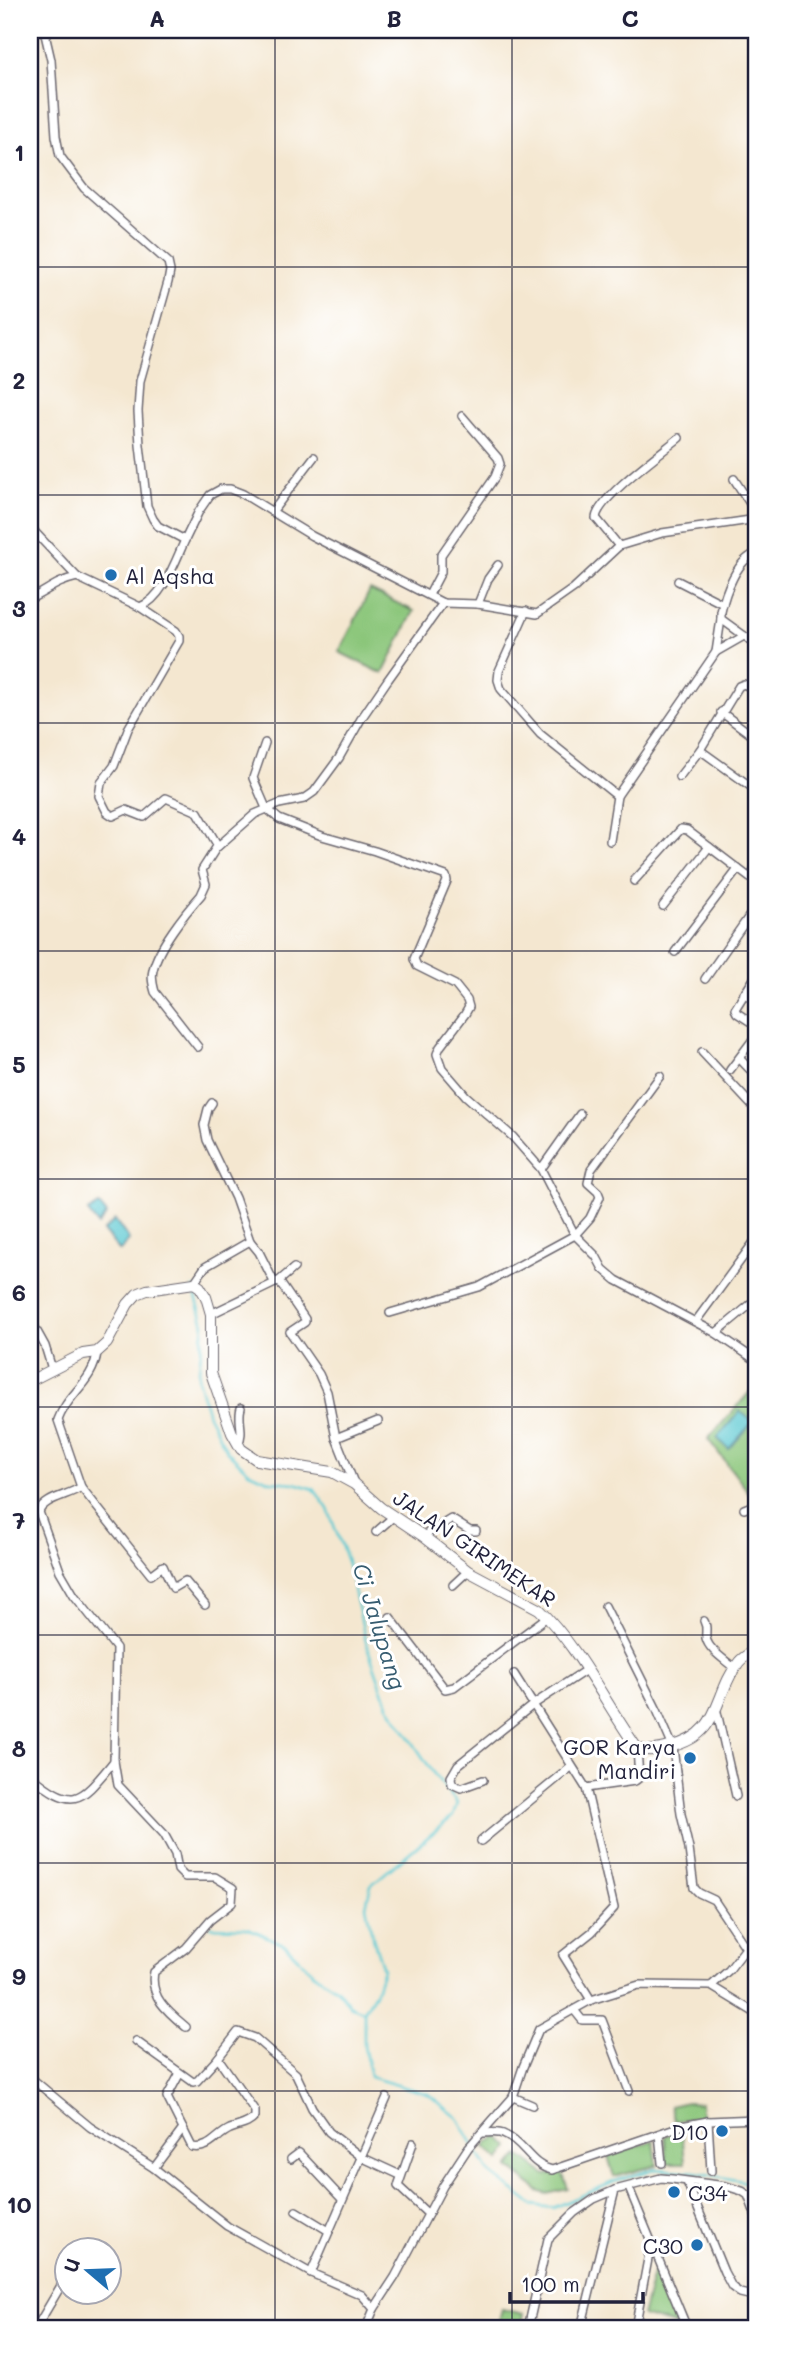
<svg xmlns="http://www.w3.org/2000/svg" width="787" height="2358" viewBox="0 0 787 2358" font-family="Mali,sans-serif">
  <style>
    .green { fill: #8bc67a; stroke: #56745a; stroke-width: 2 }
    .water { fill: #5cc9d2; stroke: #3f7686; stroke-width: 2 }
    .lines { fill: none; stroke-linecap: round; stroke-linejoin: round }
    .stream { stroke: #5cc9d2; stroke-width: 2.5 }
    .minor-casing { stroke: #6c676f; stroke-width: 10 }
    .tertiary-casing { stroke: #6c676f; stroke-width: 12 }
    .minor { stroke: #fff; stroke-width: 7 }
    .tertiary { stroke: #fff; stroke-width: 10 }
    .grid { fill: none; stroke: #22223b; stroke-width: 2; stroke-opacity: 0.55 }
    .poi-dot { fill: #1f6fb2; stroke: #fff; stroke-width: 2.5 }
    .labels { text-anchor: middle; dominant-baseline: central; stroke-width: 6; stroke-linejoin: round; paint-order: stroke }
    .poi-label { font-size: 21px; fill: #22223b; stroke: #fff; text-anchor: end }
    .street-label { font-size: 21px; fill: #22223b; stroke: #fff }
    .water-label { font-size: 23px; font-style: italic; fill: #365c70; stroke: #fff }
    .neatline { fill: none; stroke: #22223b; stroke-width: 2.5 }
    .grid-label { font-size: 23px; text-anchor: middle; font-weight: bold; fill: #22223b }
  </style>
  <rect width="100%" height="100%" fill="#fff"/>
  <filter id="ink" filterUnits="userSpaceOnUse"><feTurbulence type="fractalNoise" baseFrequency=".0143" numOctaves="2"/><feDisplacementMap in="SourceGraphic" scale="14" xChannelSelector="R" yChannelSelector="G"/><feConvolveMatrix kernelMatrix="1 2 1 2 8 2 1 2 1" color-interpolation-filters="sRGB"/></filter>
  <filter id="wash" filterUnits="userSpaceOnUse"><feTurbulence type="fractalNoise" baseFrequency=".00686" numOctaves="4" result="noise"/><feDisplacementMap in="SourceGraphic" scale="28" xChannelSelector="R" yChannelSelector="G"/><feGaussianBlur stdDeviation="1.57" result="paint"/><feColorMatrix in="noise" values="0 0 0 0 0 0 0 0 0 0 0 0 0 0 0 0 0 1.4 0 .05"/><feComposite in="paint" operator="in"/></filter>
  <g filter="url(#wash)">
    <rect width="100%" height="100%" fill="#f4e7d0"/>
    <g class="green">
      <polygon points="370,590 414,611 383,674 339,652"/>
      <polygon points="757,1384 757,1503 708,1439"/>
      <polygon points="687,2102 701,2103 701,2117 675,2121 670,2106"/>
      <polygon points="682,2130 685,2163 666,2163 665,2136"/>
      <polygon points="498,2137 510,2147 500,2160 485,2147 487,2143"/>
      <polygon points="654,2140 657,2165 614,2177 608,2156"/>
      <polygon points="519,2155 546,2175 562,2172 568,2189 547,2194 538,2191 509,2167"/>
      <polygon points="655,2266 682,2327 642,2316"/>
      <polygon points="502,2309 524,2314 521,2328 498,2324"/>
    </g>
    <g class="water">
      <polygon points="99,1205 107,1214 98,1225 88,1212"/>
      <polygon points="115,1220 129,1240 120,1251 103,1231"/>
      <polygon points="740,1411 753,1422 729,1449 717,1438"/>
    </g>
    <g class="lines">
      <g class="stream">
        <polyline points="193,1287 204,1324 198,1379 208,1415 227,1451 249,1472 271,1481 295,1483 314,1489 328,1509 348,1564 367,1646 388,1705 434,1774 457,1803 453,1816 371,1885 366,1906 372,1935 383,1969 375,1993 364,2011 364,2046 370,2077 428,2094 458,2118 489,2172 532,2205 553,2208 616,2181 654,2169 696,2172 757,2184"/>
        <polyline points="210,1927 248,1928 285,1945 313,1973 337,1989 350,2006 363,2011"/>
      </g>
    </g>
  </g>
  <g filter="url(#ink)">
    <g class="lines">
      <defs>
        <g id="minor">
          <polyline points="44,30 51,60 56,136 60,156 84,188 168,262 170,271 168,282 140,381 138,411 140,445 147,506 153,519 158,526 185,540 199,511 210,495 221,489 230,489 243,494 312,536 443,603 478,604 537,614 574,588 619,546 662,533 757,519"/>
          <polyline points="734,479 751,505 756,519"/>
          <polyline points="272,512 314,457"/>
          <path d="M30 527 77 577 140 607C163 598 175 562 185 540"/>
          <path d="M619 546 596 518C598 498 662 452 679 438"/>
          <path d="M757 553C737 559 725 593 721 612V619L757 645"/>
          <polyline points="678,581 723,604"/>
          <polyline points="429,595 441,572 441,555 495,477 500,464 498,458 462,416"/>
          <path d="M30 599C49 590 55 582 77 577"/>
          <polyline points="478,604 488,579 498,565"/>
          <polyline points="140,607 176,631 179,636 179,641 128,729 114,766 101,783 99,796 107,812 113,816 126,810 144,817 166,798 198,812 218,846"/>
          <polyline points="526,611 499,671 498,680 501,689 540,734 617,796 716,652"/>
          <polyline points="721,619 716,652 744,636"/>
          <polyline points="721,712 757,739"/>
          <polyline points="265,743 253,778 266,808 279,819 322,836 375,851 446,876 447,881 414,959 417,966 455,985 467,1000 469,1007 465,1014 440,1047 437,1054 442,1068 466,1096 513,1137 541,1169 575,1235 596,1256 603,1269 616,1280 716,1333 757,1361"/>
          <polyline points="700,750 757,791"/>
          <polyline points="679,777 700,750 739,686 744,684 757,691"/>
          <polyline points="610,841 617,796"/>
          <polyline points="634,881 681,829 687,830 750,878 757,866"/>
          <polyline points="663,906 709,847"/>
          <polyline points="675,952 738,869"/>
          <polyline points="757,974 735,1009 737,1013 757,1026"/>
          <polyline points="705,979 757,905"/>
          <polyline points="744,993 757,1002"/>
          <path d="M198 1047 155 992C153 985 151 978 153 970 158 947 185 913 201 895L206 884 202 870 216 848 255 814 279 804 304 799 314 792 339 758 361 719 387 681 443 603"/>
          <polyline points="702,1052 757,1111"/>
          <polyline points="740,1059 757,1077"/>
          <polyline points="730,1070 757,1034"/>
          <polyline points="212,1103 208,1109 204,1125 207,1140 235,1198 250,1241 259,1252 274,1282"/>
          <polyline points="541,1169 580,1114"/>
          <polyline points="30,1249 31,1247"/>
          <polyline points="279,1281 305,1319 305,1322 290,1332 319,1374 327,1392 336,1438 354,1483"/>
          <polyline points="194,1283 205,1267 250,1241"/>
          <polyline points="390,1313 479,1287 575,1235 590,1218 600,1197 598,1192 588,1183 591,1170 660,1076"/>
          <polyline points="211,1314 279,1281 294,1268"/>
          <polyline points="30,1319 45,1346 52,1369"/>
          <polyline points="696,1321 757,1238"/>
          <polyline points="716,1333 757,1299"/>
          <path d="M97 1352C94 1382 67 1394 58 1420L81 1487C68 1496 44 1498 39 1512L60 1571 74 1595 116 1648 114 1761 118 1785 164 1834 175 1854 178 1870 185 1877H215L233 1888 232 1903 210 1920 186 1948 154 1972C149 1997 168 2012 186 2027"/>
          <polyline points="336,1438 378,1421"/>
          <path d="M238 1444C245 1432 237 1420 241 1408"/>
          <polyline points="81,1487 151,1575 163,1566 173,1588 185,1581 205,1605"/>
          <polyline points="744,1509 757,1504"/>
          <polyline points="376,1532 393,1517"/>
          <polyline points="423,1536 451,1519 470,1531 476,1531"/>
          <polyline points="453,1585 468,1571"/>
          <polyline points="390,1617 445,1689 454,1687 547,1617"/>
          <path d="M704 1621C708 1628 705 1631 706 1638 709 1651 726 1660 735 1669"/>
          <polyline points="717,1712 736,1796"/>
          <path d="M30 1775C75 1812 80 1802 114 1761"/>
          <polyline points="483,1780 461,1788 452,1784 451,1777 458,1765 534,1704 586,1670"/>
          <polyline points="586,1788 635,1781 639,1778 637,1748"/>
          <polyline points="481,1841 571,1767"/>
          <polyline points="711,1986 757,2014"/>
          <polyline points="591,2000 639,1985 711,1986 729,1970 746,1948 714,1900 699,1893 694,1888 689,1849 681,1814 673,1747 657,1710 605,1606"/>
          <polyline points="574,2010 582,2020 602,2020 629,2091"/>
          <path d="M136 2041 193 2082 197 2081 218 2058 255 2111V2117C248 2125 240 2125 230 2129 215 2136 210 2150 192 2147L167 2097 180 2073"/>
          <polyline points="218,2058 238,2032 255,2038 296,2074 312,2108 329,2132 361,2157 400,2175"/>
          <polyline points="30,2077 90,2127 154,2168 227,2226 311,2273 362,2295 374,2309 366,2328"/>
          <polyline points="513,2097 532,2105"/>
          <polyline points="756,2119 757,2138"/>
          <polyline points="708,2121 711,2171"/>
          <path d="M482 2133C489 2133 498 2131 505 2135 524 2143 531 2166 552 2170L681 2126 708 2121 757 2119"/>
          <polyline points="659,2134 662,2163"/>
          <polyline points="413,2143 398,2186 428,2214"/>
          <polyline points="291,2159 299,2153 342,2199"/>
          <polyline points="154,2168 183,2129"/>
          <polyline points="687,2182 724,2272 732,2287 740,2293 757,2297"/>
          <polyline points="629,2188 687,2328"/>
          <polyline points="296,2211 329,2231"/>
          <polyline points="311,2273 387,2098"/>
          <polyline points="374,2309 395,2277 443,2186 468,2148 513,2097 523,2067 539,2029 591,2000 563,1955 592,1932 614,1908 586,1788 514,1674"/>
          <polyline points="636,2321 663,2328"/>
          <polyline points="36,2328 66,2277"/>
          <polyline points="528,2328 548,2239 574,2213 594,2199 615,2190 661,2178 672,2179 726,2186 742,2191 748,2195 757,2219"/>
          <polyline points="581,2328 615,2190"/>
          <polyline points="635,2328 651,2243"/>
        </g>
        <path id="tertiary" d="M30 1381 83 1354 97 1352 107 1343 128 1304 137 1294 147 1290 194 1283 200 1287 206 1297 211 1314V1373L232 1433 241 1449 257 1460 332 1472 354 1484 381 1508 423 1536 468 1571 539 1609C577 1645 606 1704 637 1748 648 1752 658 1750 669 1747 723 1735 713 1694 739 1662 744 1656 751 1653 757 1649"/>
      </defs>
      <use href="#minor" class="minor-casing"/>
      <use href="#tertiary" class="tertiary-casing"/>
      <use href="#minor" class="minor"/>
      <use href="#tertiary" class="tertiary"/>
    </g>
  </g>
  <path class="grid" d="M275 30V2328M512 30V2328M30 267H757M30 495H757M30 723H757M30 951H757M30 1179H757M30 1407H757M30 1635H757M30 1863H757M30 2091H757"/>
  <g class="poi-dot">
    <circle cx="111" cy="575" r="7"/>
    <circle cx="690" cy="1758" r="7"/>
    <circle cx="722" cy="2131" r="7"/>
    <circle cx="674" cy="2192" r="7"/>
    <circle cx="697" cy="2245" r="7"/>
  </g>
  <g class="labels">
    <g class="poi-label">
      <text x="125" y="575" text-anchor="start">Al Aqsha</text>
      <text x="676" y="1746">GOR Karya<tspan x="676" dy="24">Mandiri</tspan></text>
      <text x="708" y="2131">D10</text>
      <text x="688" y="2192" text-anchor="start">C34</text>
      <text x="683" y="2245">C30</text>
    </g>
    <g class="street-label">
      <text transform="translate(475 1548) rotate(34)">JALAN GIRIMEKAR</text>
    </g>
    <g class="water-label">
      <text transform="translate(380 1626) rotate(73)">Ci Jalupang</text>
    </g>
  </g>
  <rect width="787" height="2358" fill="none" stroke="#fff" stroke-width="77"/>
  <g transform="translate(88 2271) rotate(289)"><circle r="33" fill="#ffffff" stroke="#a7a7b1" stroke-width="2"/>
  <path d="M0-5L12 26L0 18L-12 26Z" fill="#1f6fb2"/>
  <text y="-10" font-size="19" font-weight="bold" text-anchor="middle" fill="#22223b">U</text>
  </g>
  <path d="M510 2292v10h133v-10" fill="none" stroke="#22223b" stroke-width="3.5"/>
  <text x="521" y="2292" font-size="21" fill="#22223b" stroke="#ffffff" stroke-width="5" paint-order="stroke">100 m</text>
  <rect x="38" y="38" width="710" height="2282" class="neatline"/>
  <g class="grid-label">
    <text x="157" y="27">A</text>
    <text x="394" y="27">B</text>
    <text x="630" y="27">C</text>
    <text x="19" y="161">1</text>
    <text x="19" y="389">2</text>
    <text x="19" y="617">3</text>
    <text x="19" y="845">4</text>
    <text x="19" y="1073">5</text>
    <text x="19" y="1301">6</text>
    <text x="19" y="1529">7</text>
    <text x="19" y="1757">8</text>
    <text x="19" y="1985">9</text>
    <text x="19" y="2213">10</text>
  </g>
</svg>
